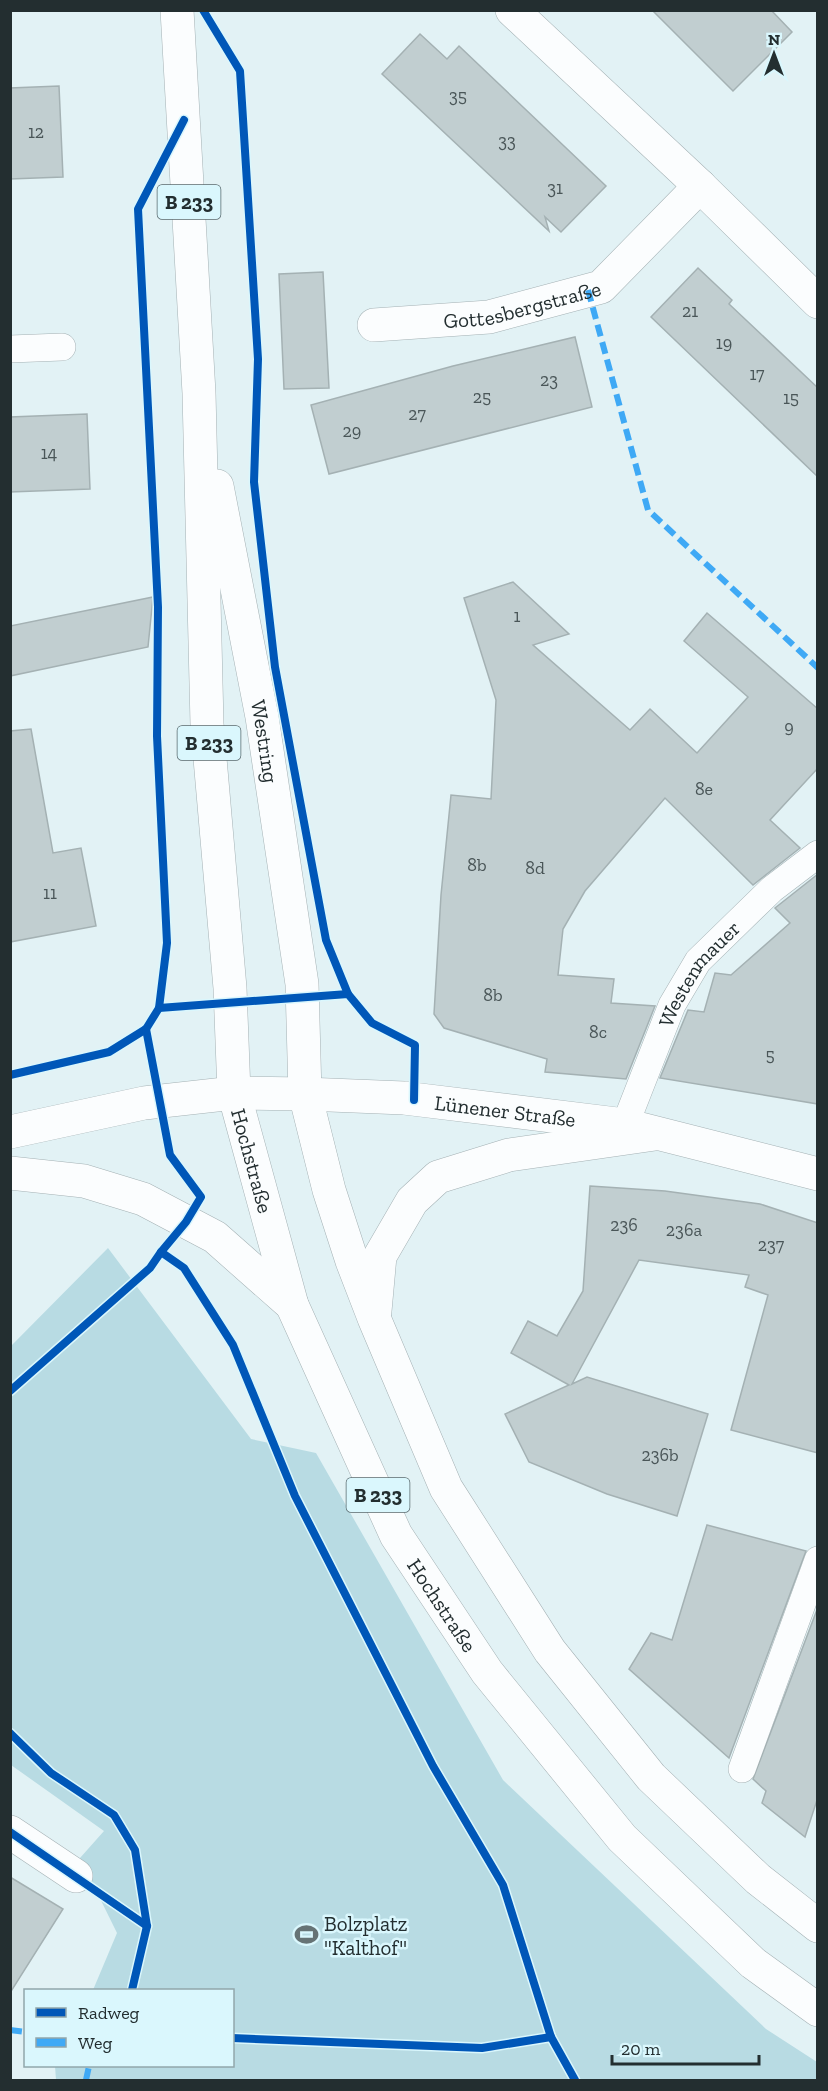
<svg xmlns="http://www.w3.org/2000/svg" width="828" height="2091" viewBox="0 0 828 2091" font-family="'Zilla Slab',serif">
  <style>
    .green { fill: #b8dbe3 }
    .building { fill: #c1ced0; stroke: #a4b1b3; stroke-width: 1.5 }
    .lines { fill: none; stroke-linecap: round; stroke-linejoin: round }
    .service-casing { stroke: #a4b1b4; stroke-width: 28 }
    .minor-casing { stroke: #a4b1b4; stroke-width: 34 }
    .tertiary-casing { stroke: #a4b1b4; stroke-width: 34 }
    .secondary-casing { stroke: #a4b1b4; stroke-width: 34 }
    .primary-casing { stroke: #a4b1b4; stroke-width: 34 }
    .service { stroke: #fbfdfe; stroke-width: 27 }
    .minor { stroke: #fbfdfe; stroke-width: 33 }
    .tertiary { stroke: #fbfdfe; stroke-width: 33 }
    .secondary { stroke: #fbfdfe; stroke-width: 33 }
    .primary { stroke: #fbfdfe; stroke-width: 33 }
    .quiet { stroke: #3fa9f5; stroke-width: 6; stroke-dasharray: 12 6; stroke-linecap: butt }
    .cycleway-casing { stroke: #daf7fd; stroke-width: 11 }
    .cycleway { stroke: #0057b8; stroke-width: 8 }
    .labels { text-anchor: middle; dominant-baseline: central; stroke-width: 5; stroke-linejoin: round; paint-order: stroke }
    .number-label { font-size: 18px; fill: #4a5658 }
    .shield { fill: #daf7fd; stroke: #5a6a6e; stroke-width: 1.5 }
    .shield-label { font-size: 20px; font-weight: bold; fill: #232e30 }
    .street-label { font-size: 21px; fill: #232e30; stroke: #daf7fd }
    .poi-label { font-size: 21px; fill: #232e30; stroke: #daf7fd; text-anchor: start }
  </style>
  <rect width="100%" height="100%" fill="#e2f2f5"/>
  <polygon class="green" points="108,1248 251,1439 316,1453 503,1780 766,2029 817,2062 817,2080 56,2080 55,2066 232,2066 232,1990 93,1990 117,1933 80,1858 104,1831 11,1765 11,1346"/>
  <g class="building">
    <polygon points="652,10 771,10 792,32 733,91"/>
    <polygon points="420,34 447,59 459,46 606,186 561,232 545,217 549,231 382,74"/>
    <polygon points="59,86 63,177 10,179 10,88"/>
    <polygon points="698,268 732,300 729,304 818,388 818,477 651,317"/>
    <polygon points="323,272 329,388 284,389 279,274"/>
    <polygon points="575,337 592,407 329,474 311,405 453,366"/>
    <polygon points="87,414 90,489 10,492 10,417"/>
    <polygon points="513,582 569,634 533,645 630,730 650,709 697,753 748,697 684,641 707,613 818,709 818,768 770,820 800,848 753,885 665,798 585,891 563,929 558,975 614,979 611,1003 655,1006 626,1079 545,1072 547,1059 444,1028 434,1014 441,895 451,795 491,799 496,700 464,598"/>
    <polygon points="153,597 148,647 10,676 10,626"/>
    <polygon points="31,729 53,853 81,848 96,926 10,942 10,731"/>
    <polygon points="818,874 818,1104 660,1078 688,1010 704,1012 715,973 731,975 790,923 775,908"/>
    <polygon points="590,1186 665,1191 760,1204 818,1223 818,1453 731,1430 768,1295 745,1287 749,1275 639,1260 572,1384 587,1377 708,1414 677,1516 607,1494 529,1462 505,1414 569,1385 511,1353 528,1321 557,1336 583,1291"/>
    <polygon points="707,1525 806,1551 729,1758 629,1669 651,1633 672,1640"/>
    <polygon points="818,1607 818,1797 805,1837 762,1803 766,1791 753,1779"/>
    <polygon points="10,1877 63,1909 10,1993"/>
  </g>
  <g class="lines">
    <defs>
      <g id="service">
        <polyline points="10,349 62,347"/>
        <path id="s1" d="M625 1125 672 1005 698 961 772 889 818 854"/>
        <polyline points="742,1769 818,1560"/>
      </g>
      <g id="minor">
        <polyline points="512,10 700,186 818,302"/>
        <path id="s2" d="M374 325 489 317 601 287 700 186"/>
        <polyline points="10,1832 76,1876"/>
      </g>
      <g id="tertiary">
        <path id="s3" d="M305 1094 404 1098 625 1125 818 1174"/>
      </g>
      <polyline id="secondary" points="10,1132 144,1103 234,1093 305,1094"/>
      <g id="primary">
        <path id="s4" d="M177 10 199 393 207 724 230 988 234 1093 292 1305 396 1535 487 1672 622 1838 753 1963 818 2010"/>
        <path id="s5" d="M217 486 262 717 302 984 305 1094 329 1190 352 1261 374 1318 446 1488 550 1651 651 1777 758 1879 818 1926"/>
        <polyline points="10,1173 84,1181 143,1199 215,1237 292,1305"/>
        <polyline points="375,1311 380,1256 412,1201 438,1177 509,1155 655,1134"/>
      </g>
    </defs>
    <use href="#service" class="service-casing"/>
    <use href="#minor" class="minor-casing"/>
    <use href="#tertiary" class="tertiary-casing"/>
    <use href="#secondary" class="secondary-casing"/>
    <use href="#primary" class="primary-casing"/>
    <use href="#service" class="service"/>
    <use href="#minor" class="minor"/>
    <use href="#tertiary" class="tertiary"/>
    <use href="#secondary" class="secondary"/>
    <use href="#primary" class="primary"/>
    <g class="quiet">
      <polyline points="588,290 648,510 818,668"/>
      <polyline points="10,2030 26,2032"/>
      <polyline points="86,2080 89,2066"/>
    </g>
    <defs>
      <g id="cycleway">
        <polyline points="203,10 240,71 258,359 254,482 275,667 326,940 348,994"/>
        <polyline points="159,1008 167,943 157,736 158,607 138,209 184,120"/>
        <polyline points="10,1075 109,1052 146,1029 159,1008 348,994 372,1023 415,1045 414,1100"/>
        <polyline points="161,1252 184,1268 233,1345 295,1496 433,1766 503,1885 551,2037 575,2080"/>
        <polyline points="10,1391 150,1268 161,1252 186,1222 201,1197 170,1155 146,1029"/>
        <polyline points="10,1733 51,1773 114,1815 135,1850 147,1926 132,1990"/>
        <polyline points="10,1832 147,1926"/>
        <polyline points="232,2038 482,2048 551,2037"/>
      </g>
    </defs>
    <use href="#cycleway" class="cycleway-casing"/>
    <use href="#cycleway" class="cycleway"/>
  </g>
  <defs>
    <symbol id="stadium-bare" viewBox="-9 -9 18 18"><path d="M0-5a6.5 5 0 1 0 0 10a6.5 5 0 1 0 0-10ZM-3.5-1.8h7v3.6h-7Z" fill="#667375" stroke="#daf7fd" stroke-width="2.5" paint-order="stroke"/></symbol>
  </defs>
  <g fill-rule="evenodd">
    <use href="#stadium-bare" x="290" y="1918" width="33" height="33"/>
  </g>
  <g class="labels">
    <g class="number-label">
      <text x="458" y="96">35</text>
      <text x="36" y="132">12</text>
      <text x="507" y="141">33</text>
      <text x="555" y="188">31</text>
      <text x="690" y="311">21</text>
      <text x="724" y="343">19</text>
      <text x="757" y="374">17</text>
      <text x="549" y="380">23</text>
      <text x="482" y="397">25</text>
      <text x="791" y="398">15</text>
      <text x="417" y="414">27</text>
      <text x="352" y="431">29</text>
      <text x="49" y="453">14</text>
      <text x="517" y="616">1</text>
      <text x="789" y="727">9</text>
      <text x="704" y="789">8e</text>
      <text x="477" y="865">8b</text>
      <text x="535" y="868">8d</text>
      <text x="50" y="893">11</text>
      <text x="493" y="995">8b</text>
      <text x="598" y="1032">8c</text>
      <text x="770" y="1055">5</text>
      <text x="624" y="1225">236</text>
      <text x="684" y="1230">236a</text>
      <text x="771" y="1245">237</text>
      <text x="660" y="1455">236b</text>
    </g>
    <g class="shield">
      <rect x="157.5" y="185" width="63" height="34" rx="4.5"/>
      <rect x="177.5" y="726" width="63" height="34" rx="4.5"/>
      <rect x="346.5" y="1478" width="63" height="34" rx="4.5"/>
    </g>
    <g class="shield-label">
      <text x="189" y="202">B 233</text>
      <text x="209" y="743">B 233</text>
      <text x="378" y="1495">B 233</text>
    </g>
    <g class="street-label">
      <text stroke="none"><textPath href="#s2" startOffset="150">Gottesbergstraße</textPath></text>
      <text stroke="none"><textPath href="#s5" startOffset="260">Westring</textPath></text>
      <text stroke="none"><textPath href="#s1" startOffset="170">Westenmauer</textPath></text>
      <text stroke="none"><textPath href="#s3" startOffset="201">Lünener Straße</textPath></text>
      <text stroke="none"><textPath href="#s4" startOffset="1155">Hochstraße</textPath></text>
      <text stroke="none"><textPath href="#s4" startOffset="1641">Hochstraße</textPath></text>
    </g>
    <g class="poi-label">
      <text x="324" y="1923">Bolzplatz<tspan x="324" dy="24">"Kalthof"</tspan></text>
    </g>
  </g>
  <rect width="828" height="2091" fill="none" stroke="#232e30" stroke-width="24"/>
  <rect x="24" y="1989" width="210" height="78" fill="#daf7fd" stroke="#91a7ab" stroke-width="1.5"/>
  <rect x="36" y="2008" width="30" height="9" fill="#0057b8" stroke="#91a7ab" stroke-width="1.5"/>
  <text x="78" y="2019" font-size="18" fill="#232e30">Radweg</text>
  <rect x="36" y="2038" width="30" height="9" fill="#3fa9f5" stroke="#91a7ab" stroke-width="1.5"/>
  <text x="78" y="2049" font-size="18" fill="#232e30">Weg</text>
  <g transform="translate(774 54)" stroke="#daf7fd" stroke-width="4.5" paint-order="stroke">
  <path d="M0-4.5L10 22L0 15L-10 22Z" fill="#232e30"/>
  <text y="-9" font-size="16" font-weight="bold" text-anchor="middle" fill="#232e30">N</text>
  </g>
  <path d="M612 2055v9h147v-9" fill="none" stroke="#232e30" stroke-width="3"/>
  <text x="621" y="2055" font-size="18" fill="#232e30" stroke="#daf7fd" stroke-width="4.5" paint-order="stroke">20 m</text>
</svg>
